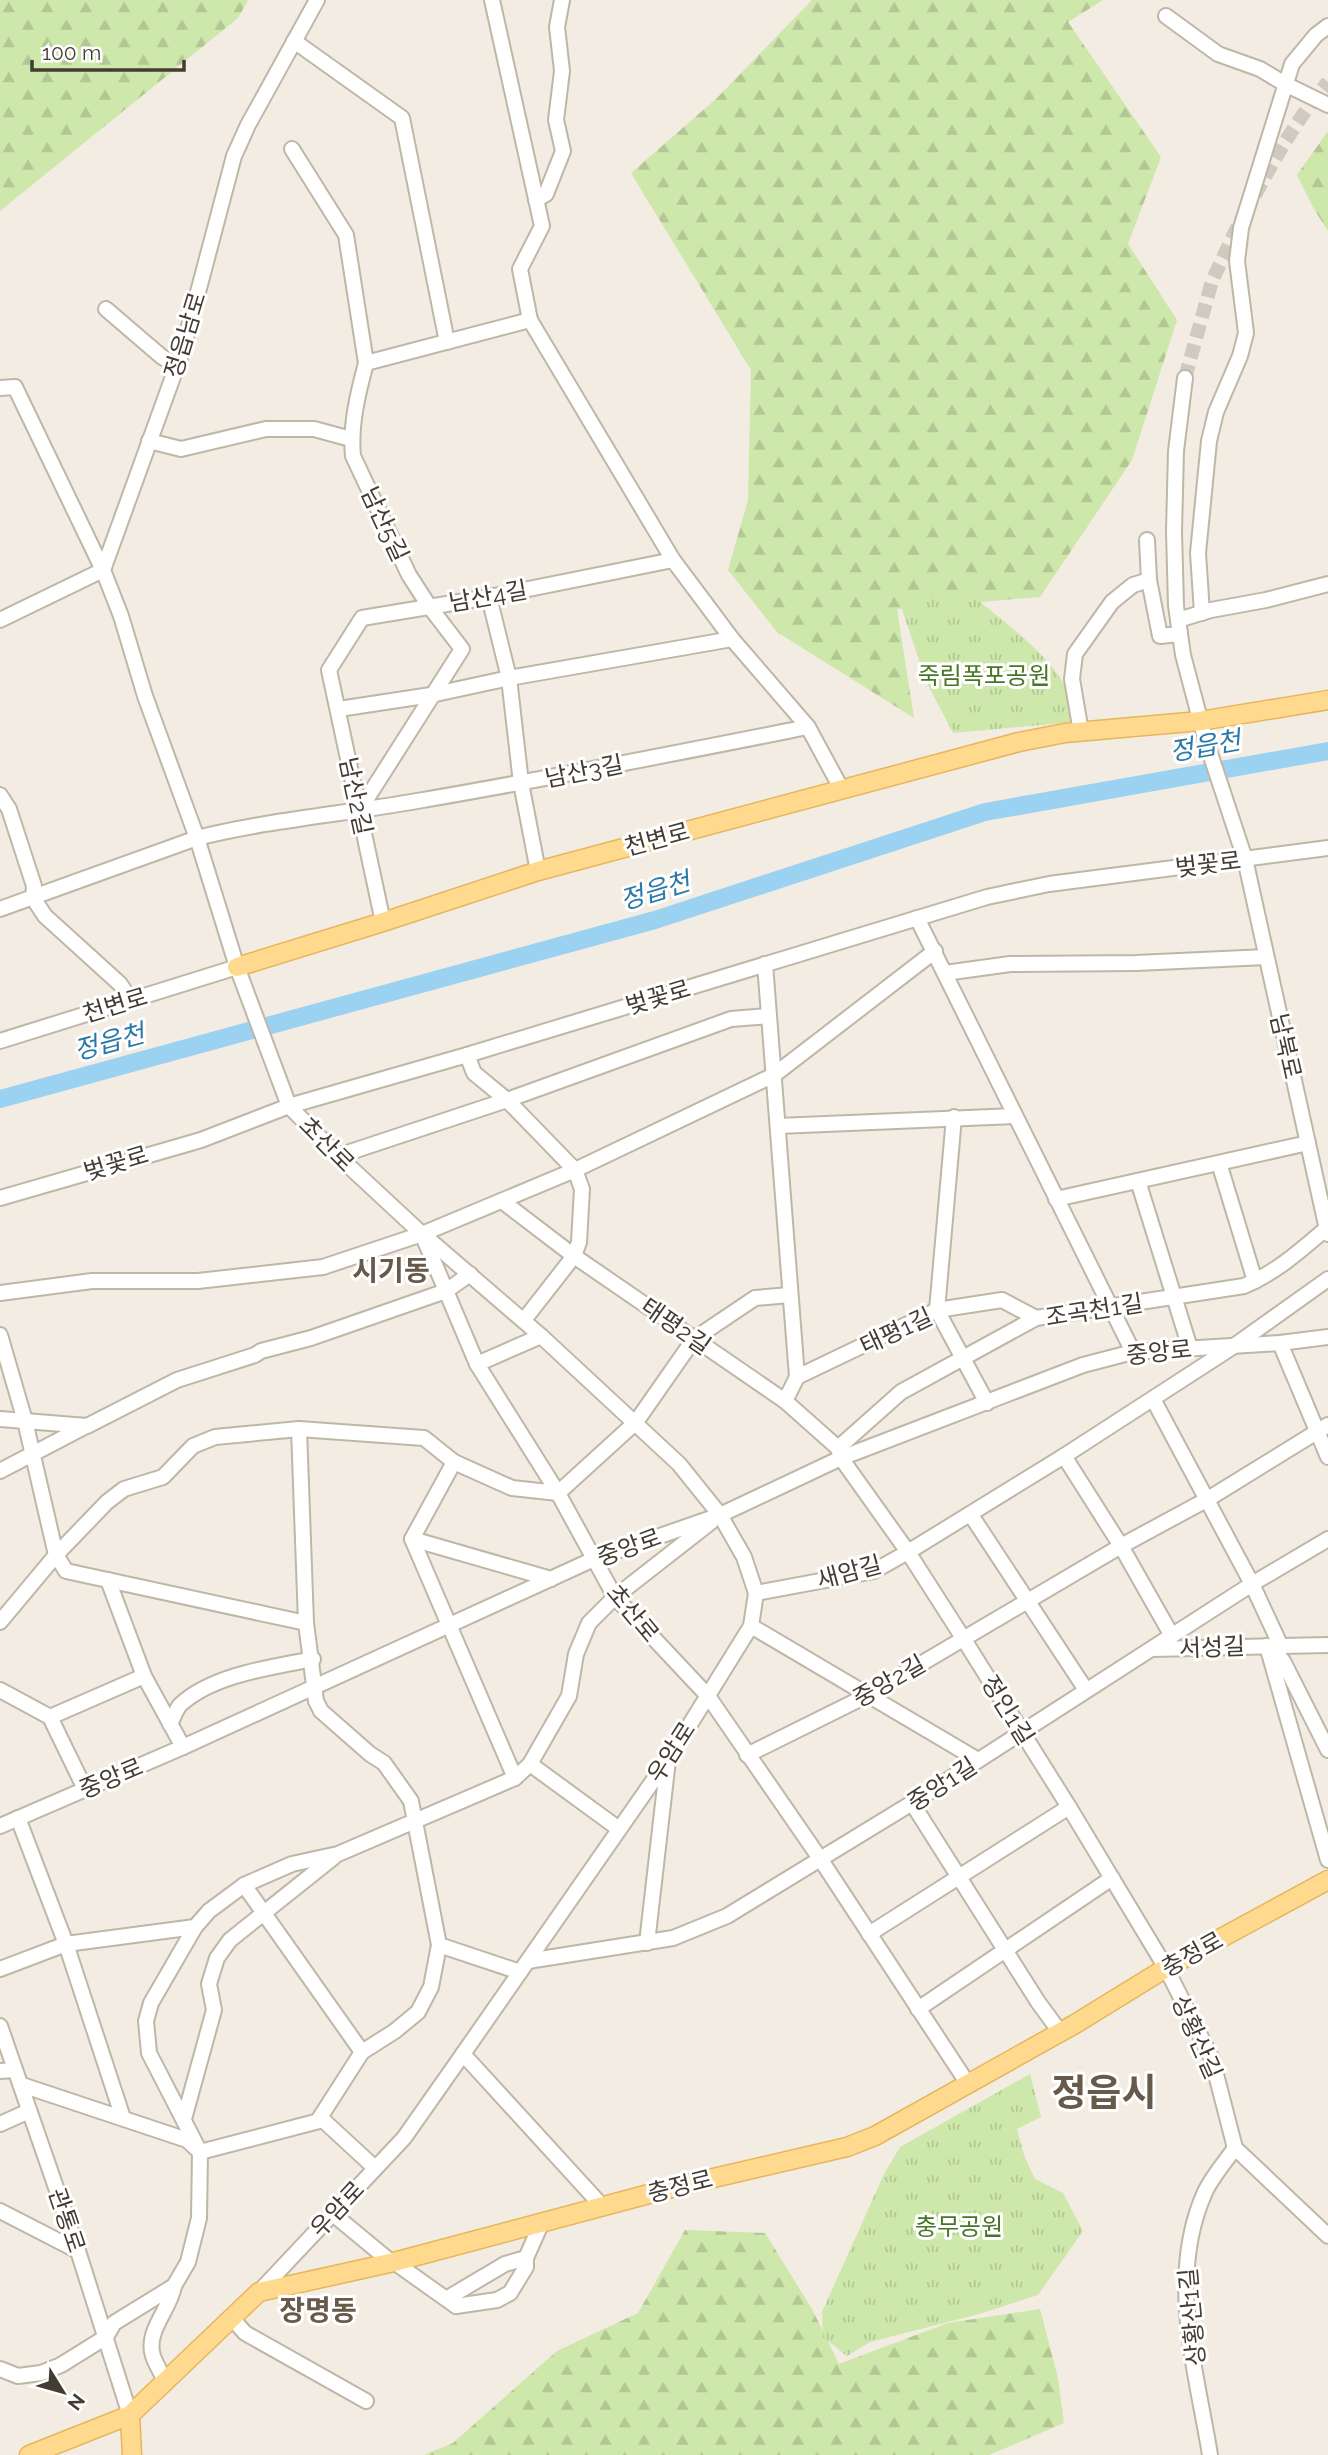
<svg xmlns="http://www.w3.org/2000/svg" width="1328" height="2455" viewBox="0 0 1328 2455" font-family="Raleway,'Noto Sans KR',sans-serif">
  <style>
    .forest { fill: url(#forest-firs) }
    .park { fill: url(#park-tufts) }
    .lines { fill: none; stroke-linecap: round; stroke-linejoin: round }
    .river { stroke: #9cd2f1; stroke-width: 18 }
    .minor-tunnel { stroke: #cfc9bf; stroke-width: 14; stroke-dasharray: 14 7; stroke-linecap: butt }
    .minor-casing { stroke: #c0b6a8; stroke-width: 18 }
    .major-casing { stroke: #e5b65d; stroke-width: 21 }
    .minor { stroke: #fff; stroke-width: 14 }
    .major { stroke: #ffda8e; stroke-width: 18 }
    .labels { text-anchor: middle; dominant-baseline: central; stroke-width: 6; stroke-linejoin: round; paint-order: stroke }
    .street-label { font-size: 24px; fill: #433c33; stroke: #fff }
    .park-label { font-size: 24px; fill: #487526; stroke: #fff }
    .water-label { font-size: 26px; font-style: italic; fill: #2a79a8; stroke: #fff }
    .quarter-label { font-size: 28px; font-weight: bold; fill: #665a4a; stroke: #fff }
    .town-label { font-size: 38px; font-weight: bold; fill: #665a4a; stroke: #fff }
  </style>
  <defs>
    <pattern id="forest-firs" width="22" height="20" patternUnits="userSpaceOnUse" patternTransform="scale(1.75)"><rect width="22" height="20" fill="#cee7aa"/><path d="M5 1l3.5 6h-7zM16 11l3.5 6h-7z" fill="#b2c793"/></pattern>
    <pattern id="park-tufts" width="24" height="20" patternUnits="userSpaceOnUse" patternTransform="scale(1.75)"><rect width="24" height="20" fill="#cee7aa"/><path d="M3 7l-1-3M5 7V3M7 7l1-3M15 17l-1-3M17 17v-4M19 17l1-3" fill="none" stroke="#b2c793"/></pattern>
  </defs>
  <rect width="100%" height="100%" fill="#f2ece2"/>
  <g class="forest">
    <polygon points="0,0 248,0 238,18 0,211"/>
    <polygon points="812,0 1103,0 1068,22 1161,157 1128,244 1177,320 1132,460 1040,597 897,609 914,718 777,632 728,570 748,500 751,370 631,173 717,98"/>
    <polygon points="1328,131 1328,231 1314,209 1297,175"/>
    <polygon points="685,2230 765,2233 812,2309 839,2364 948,2323 1040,2309 1058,2378 1064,2423 989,2455 424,2455 453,2443 557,2351 638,2313"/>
  </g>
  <g class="park">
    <path d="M973 596C1006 624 1045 650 1067 689 1072 698 1072 712 1073 722L953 733 926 681 899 600Z"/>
    <polygon points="1030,2074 1041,2117 1017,2129 1024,2155 1035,2179 1063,2193 1083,2231 1038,2295 979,2314 870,2342 847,2356 823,2337 822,2312 885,2172 900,2147"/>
  </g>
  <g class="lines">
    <polyline class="river" points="0,1099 655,920 985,812 1328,751"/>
    <g class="minor-tunnel">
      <path d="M1255 195C1276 156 1299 116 1328 82"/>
      <polyline points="1185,378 1212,281 1241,219"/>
    </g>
    <defs>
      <g id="minor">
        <polyline points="492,0 542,226 520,269 530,320 673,560 732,639 808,727 842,790"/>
        <polyline points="1166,16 1218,54 1260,69 1285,84 1328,105"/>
        <polyline points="294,41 402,118 447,342"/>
        <polyline points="292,149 346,235 366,363"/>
        <polyline points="536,200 546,194 563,151 556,120 562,71 557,27 562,0"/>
        <polyline points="106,309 162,357 177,365"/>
        <polyline points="1185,378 1176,451 1174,531 1176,606 1183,655 1205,738 1245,859 1328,1234"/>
        <polyline points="0,388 15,387 103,570 121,616 145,696 197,838 237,967 289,1106 338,1156 422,1234 477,1364 558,1493 615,1597 708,1696 821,1860 968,2084"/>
        <polyline points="149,441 181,449 266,429 314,429 351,439"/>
        <polyline points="1147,540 1149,580"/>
        <polyline points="489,597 509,678 521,783 538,871"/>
        <polyline points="1202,613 1198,553 1209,441 1216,412 1240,356 1246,333 1237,261 1241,228 1292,64 1316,35 1328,26"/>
        <polyline points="0,620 103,570 183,349 234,156 248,125 317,0"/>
        <polyline points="1178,620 1211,610 1266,600 1328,584"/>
        <polyline points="339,709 431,695 509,678 732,639"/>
        <polyline points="1081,732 1072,679 1075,654 1112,602 1133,585 1149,580 1160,636 1180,634"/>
        <polyline points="0,795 9,809 34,886 33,898 45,916 120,984 130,999"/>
        <path d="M359 811 462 649 429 606 409 575 353 456C350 425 358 393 366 363L530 320"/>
        <path d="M0 909 197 838C269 820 344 814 417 801 547 779 677 753 808 727"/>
        <polyline points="917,918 1133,1352"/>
        <polyline points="383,922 329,670 362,618 489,597 673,560"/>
        <polyline points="765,964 797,1377 785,1401"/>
        <polyline points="945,973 1010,964 1136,963 1266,957"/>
        <polyline points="0,1041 237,967"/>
        <polyline points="467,1055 474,1073 507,1100 575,1170 582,1189 579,1242 574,1256 524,1320"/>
        <polyline points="954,1117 937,1310 987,1403"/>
        <polyline points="778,1126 1015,1116"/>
        <polyline points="338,1156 507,1100 731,1019 769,1016"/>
        <polyline points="1219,1163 1255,1281"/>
        <polyline points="1138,1181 1190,1348"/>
        <polyline points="0,1198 201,1140 289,1106 467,1055 987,897 1049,884 1328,848"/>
        <polyline points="1056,1199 1308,1143"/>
        <polyline points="502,1201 574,1256 785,1401 838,1448 841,1458 908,1552 963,1638 1069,1807 1166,1968 1212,2059 1235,2148 1328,2236"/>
        <polyline points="0,1293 92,1281 198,1281 323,1267 422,1234 575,1170 774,1075 935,951"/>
        <polyline points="0,1335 25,1421 56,1555 66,1571 306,1623"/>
        <polyline points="1280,1343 1328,1457"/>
        <polyline points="477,1364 541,1336"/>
        <polyline points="797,1377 937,1310 1002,1300 1036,1318"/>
        <polyline points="1153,1399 1252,1584 1278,1640 1272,1648 1283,1661 1328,1750"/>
        <polyline points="0,1419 87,1426 177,1380 255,1355 261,1351 311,1338 446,1291 470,1274"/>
        <polyline points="299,1429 306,1623 316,1701 321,1711 370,1754 384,1763 411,1801 439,1945 431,1987 418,2012 395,2031 362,2052 319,2119"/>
        <path d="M838 1448 901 1392 1036 1318 1244 1286C1277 1272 1301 1250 1328 1227"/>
        <polyline points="1064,1456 1121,1546 1172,1636"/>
        <polyline points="454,1462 412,1539 515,1778"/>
        <polyline points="0,1471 86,1426"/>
        <polyline points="971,1515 1086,1690"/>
        <polyline points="412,1539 551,1579"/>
        <polyline points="108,1580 144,1676 183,1747"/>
        <polyline points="756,1593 874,1571 908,1552 1064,1456 1234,1346 1328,1279"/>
        <polyline points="0,1622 56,1555 107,1502 124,1489 163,1477 193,1446 215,1437 299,1429 424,1438 454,1462 512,1488 558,1493 636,1422 694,1339 755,1298 790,1295"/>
        <polyline points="751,1626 978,1760"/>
        <polyline points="1267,1646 1328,1860"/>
        <polyline points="1152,1649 1328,1645"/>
        <polyline points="0,1690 50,1717 144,1676"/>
        <polyline points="50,1717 85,1789"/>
        <path d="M170 1724C173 1718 176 1710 180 1705 212 1675 272 1667 313 1659"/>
        <polyline points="747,1755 868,1695 1121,1546 1208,1499 1328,1425"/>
        <polyline points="530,1764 619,1829"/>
        <polyline points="912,1803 1038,2002 1060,2032"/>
        <polyline points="18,1818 66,1944 123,2118"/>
        <polyline points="0,1826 183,1747 594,1559 720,1515 841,1458 1083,1365 1133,1352 1280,1343 1328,1337"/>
        <polyline points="244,1885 362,2052"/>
        <polyline points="869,1934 1069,1807"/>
        <polyline points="647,1943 668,1760"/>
        <polyline points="439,1945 520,1972"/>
        <polyline points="528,1961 673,1938 727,1916 912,1803 1252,1584 1328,1539"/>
        <polyline points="0,1969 66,1944 195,1927"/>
        <polyline points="918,2009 1112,1878"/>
        <polyline points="0,2026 78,2251 130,2415"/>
        <polyline points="463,2054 602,2206"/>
        <polyline points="0,2071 15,2070"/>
        <polyline points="22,2085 187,2140 200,2152 323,2120 375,2168"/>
        <polyline points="184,2119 214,2010 209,1984 217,1958 230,1940 334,1857"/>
        <polyline points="0,2124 29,2111"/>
        <polyline points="0,2211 78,2251"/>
        <polyline points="333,2214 391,2262"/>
        <polyline points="394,2262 456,2306 497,2300 510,2293 526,2267 526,2258 542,2222"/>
        <polyline points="259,2292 404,2138 463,2054 671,1755 751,1626 756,1593 744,1557 720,1515 679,1464 541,1336 426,1237"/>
        <polyline points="456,2306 451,2296 505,2264 526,2258"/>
        <polyline points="232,2318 245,2333 366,2401"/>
        <polyline points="0,2369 18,2376 41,2373 61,2365 106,2337 114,2323 174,2286 188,2262 199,2218 200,2152 149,2053 146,2021 151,2003 195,1927 209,1911 244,1885 292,1864 338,1854 515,1778 530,1764 569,1696 576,1654 589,1623 615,1597 711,1522"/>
        <path d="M166 2383C162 2374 156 2365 153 2356 145 2331 170 2310 174 2286"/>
        <path d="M1210 2455C1196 2369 1167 2276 1205 2192 1212 2177 1225 2162 1235 2148"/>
      </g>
      <g id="major">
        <polyline points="237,967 383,922 538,871 1019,742 1065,733 1200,721 1328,700"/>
        <polyline points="130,2415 132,2455"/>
        <polyline points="29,2455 130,2415 259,2292 394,2262 679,2186 847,2147 875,2136 1075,2024 1166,1968 1328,1880"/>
      </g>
    </defs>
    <use href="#minor" class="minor-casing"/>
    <use href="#major" class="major-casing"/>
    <use href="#minor" class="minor"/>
    <use href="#major" class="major"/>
  </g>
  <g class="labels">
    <g class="street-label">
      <text transform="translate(185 335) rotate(-73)">정읍남로</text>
      <text transform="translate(385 524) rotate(65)">남산5길</text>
      <text transform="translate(488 596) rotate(-10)">남산4길</text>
      <text transform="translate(584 771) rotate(-11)">남산3길</text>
      <text transform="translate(356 796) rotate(78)">남산2길</text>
      <text transform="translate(657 839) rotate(-15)">천변로</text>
      <text transform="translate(1208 864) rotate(-7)">벚꽃로</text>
      <text transform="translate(658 997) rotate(-17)">벚꽃로</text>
      <text transform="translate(115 1005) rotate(-17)">천변로</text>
      <text transform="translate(1286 1046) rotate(77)">남북로</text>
      <text transform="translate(327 1144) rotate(45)">초산로</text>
      <text transform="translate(116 1163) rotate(-17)">벚꽃로</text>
      <text transform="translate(1094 1310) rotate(-9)">조곡천1길</text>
      <text transform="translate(676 1326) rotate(35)">태평2길</text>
      <text transform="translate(896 1331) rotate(-25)">태평1길</text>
      <text transform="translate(1159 1352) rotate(-6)">중앙로</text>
      <text transform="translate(629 1547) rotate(-20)">중앙로</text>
      <text transform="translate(849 1572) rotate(-15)">새암길</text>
      <text transform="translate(633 1613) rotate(50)">초산로</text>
      <text transform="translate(1212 1647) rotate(-2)">서성길</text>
      <text transform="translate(889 1681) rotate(-30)">중앙2길</text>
      <text transform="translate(1008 1710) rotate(58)">정인1길</text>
      <text transform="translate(671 1752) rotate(-57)">우암로</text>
      <text transform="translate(111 1778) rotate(-23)">중앙로</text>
      <text transform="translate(942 1784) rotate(-33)">중앙1길</text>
      <text transform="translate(1192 1954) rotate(-29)">충정로</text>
      <text transform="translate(1197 2037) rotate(66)">상황산길</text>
      <text transform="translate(680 2186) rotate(-14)">충정로</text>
      <text transform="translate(337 2209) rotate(-47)">우암로</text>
      <text transform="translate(67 2220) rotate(71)">관통로</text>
      <text transform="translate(1192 2317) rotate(-95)">상황산1길</text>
    </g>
    <g class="park-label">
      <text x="984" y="675">죽림폭포공원</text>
      <text x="959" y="2226">충무공원</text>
    </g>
    <g class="water-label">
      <text transform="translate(1205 746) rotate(-10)">정읍천</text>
      <text transform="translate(655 891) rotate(-17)">정읍천</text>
      <text transform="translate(109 1042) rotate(-15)">정읍천</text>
    </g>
    <g class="quarter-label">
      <text x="391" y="1270">시기동</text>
      <text x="318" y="2310">장명동</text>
    </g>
    <g class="town-label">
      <text x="1104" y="2092">정읍시</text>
    </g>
  </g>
  <g transform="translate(63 2392) rotate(127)" stroke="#ffffff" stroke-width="5" paint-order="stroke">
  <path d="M0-5L12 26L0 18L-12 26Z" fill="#433c33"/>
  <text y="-10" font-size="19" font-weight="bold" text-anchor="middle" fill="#433c33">N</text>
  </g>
  <path d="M32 60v10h152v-10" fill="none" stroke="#433c33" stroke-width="3.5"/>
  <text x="42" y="60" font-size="21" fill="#433c33" stroke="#ffffff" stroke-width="5" paint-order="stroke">100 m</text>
</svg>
